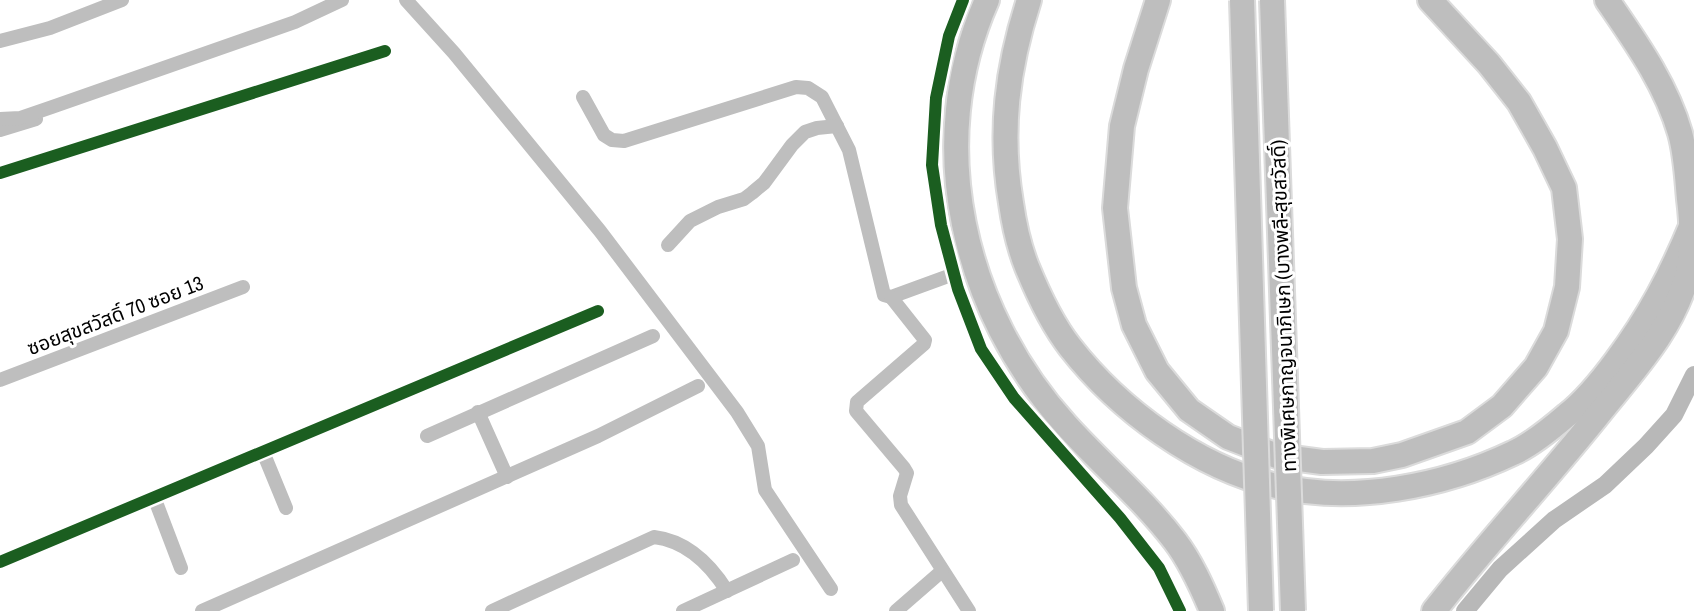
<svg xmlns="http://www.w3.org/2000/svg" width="1694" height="611" viewBox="0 0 1694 611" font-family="'Archivo Narrow','Noto Sans Thai',sans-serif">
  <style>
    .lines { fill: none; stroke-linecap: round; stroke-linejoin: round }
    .canal { stroke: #bebebe; stroke-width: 14 }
    .highway-casing { stroke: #dbdbdb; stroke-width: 28 }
    .street { stroke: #bebebe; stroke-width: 14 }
    .secondary { stroke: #b8b8b8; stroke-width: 18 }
    .highway { stroke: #bebebe; stroke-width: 24 }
    .highway-bridge-casing { stroke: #dbdbdb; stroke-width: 28; stroke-linecap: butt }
    .highway-bridge { stroke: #bebebe; stroke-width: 24 }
    .cycleway-casing { stroke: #fff; stroke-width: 17 }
    .cycleway { stroke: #1b5e20; stroke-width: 12 }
    .labels { text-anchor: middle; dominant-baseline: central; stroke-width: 6; stroke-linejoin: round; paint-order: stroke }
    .street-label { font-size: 20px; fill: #000; stroke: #fff }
  </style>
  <rect width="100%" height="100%" fill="#fff"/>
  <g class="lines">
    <g class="canal">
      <polyline points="406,0 454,53 600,231 737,412 758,446 765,490 831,589"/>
      <polyline points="0,130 36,119"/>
    </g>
    <defs>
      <g id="highway">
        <path d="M987 0C923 144 963 311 1066 425 1102 465 1143 499 1175 541 1191 562 1202 587 1212 611"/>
        <path d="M1029 0C1007 68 999 132 1011 203 1014 224 1019 247 1027 267 1038 294 1052 324 1070 347 1119 410 1198 468 1277 486 1353 504 1444 486 1513 453 1529 446 1553 427 1567 415 1586 400 1602 380 1616 361 1649 317 1671 275 1692 224"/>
        <polyline points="1158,0 1136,69 1122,126 1115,208 1124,288 1134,325 1157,371 1189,410 1228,437 1277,456 1322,462 1373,461 1402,455 1467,432 1502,406 1536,367 1556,331 1567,287 1570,239 1564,188 1545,148 1519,102 1489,64 1430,0"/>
        <path d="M1434 611C1488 542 1548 478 1602 410 1636 368 1675 326 1688 272 1693 248 1692 223 1689 199 1687 177 1686 154 1680 133 1666 84 1635 41 1607 0"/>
      </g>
    </defs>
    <use href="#highway" class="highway-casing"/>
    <g class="street">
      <polyline points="963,0 949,36 936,98 932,165 941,225 958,289 981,349 1014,398 1120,518 1159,568 1180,611"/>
      <polyline points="0,41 50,28 122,0"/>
      <polyline points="583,97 604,135 612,140 624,141 796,87 808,88 822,97 849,150 884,295 891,297 954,274"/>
      <polyline points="0,119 20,118 52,107 295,22 342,0"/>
      <polyline points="0,173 385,51"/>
      <polyline points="668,245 690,221 718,207 744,199 752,193 764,183 792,145 805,132 817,128 837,126"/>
      <polyline points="891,297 925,340 924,344 857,402 856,411 904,468 907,473 900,496 901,505 969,611"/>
      <polyline points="0,380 243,287"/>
      <polyline points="478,412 507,477"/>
      <polyline points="427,436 653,336"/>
      <polyline points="263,452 286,508"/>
      <polyline points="154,497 181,568"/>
      <polyline points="0,562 598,311"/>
      <polyline points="202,611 598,436 698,386"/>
      <path d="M492 611 654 537C687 541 710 564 727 591"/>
      <polyline points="683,611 793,560"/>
      <polyline points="896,611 942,571"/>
    </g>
    <polyline class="secondary" points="1465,611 1500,569 1554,520 1605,485 1646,446 1674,415 1694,375"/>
    <use href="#highway" class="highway"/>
    <defs>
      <g id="highway-bridge">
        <polyline points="1242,0 1261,611"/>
        <polyline points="1272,0 1293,611"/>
      </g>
    </defs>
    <use href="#highway-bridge" class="highway-bridge-casing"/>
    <use href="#highway-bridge" class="highway-bridge"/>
    <defs>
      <g id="cycleway">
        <polyline points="963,0 949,36 936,98 932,165 941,225 958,289 981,349 1014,398 1120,518 1159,568 1180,611"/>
        <polyline points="0,173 385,51"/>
        <polyline points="0,562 598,311"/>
      </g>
    </defs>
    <use href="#cycleway" class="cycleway-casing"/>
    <use href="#cycleway" class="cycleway"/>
  </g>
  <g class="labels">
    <g class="street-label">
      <text transform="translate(1283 306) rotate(-92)">ทางพิเศษกาญจนาภิเษก (บางพลี-สุขสวัสดิ์)</text>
      <text transform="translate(115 315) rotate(-21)">ซอยสุขสวัสดิ์ 70 ซอย 13</text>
    </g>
  </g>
</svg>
